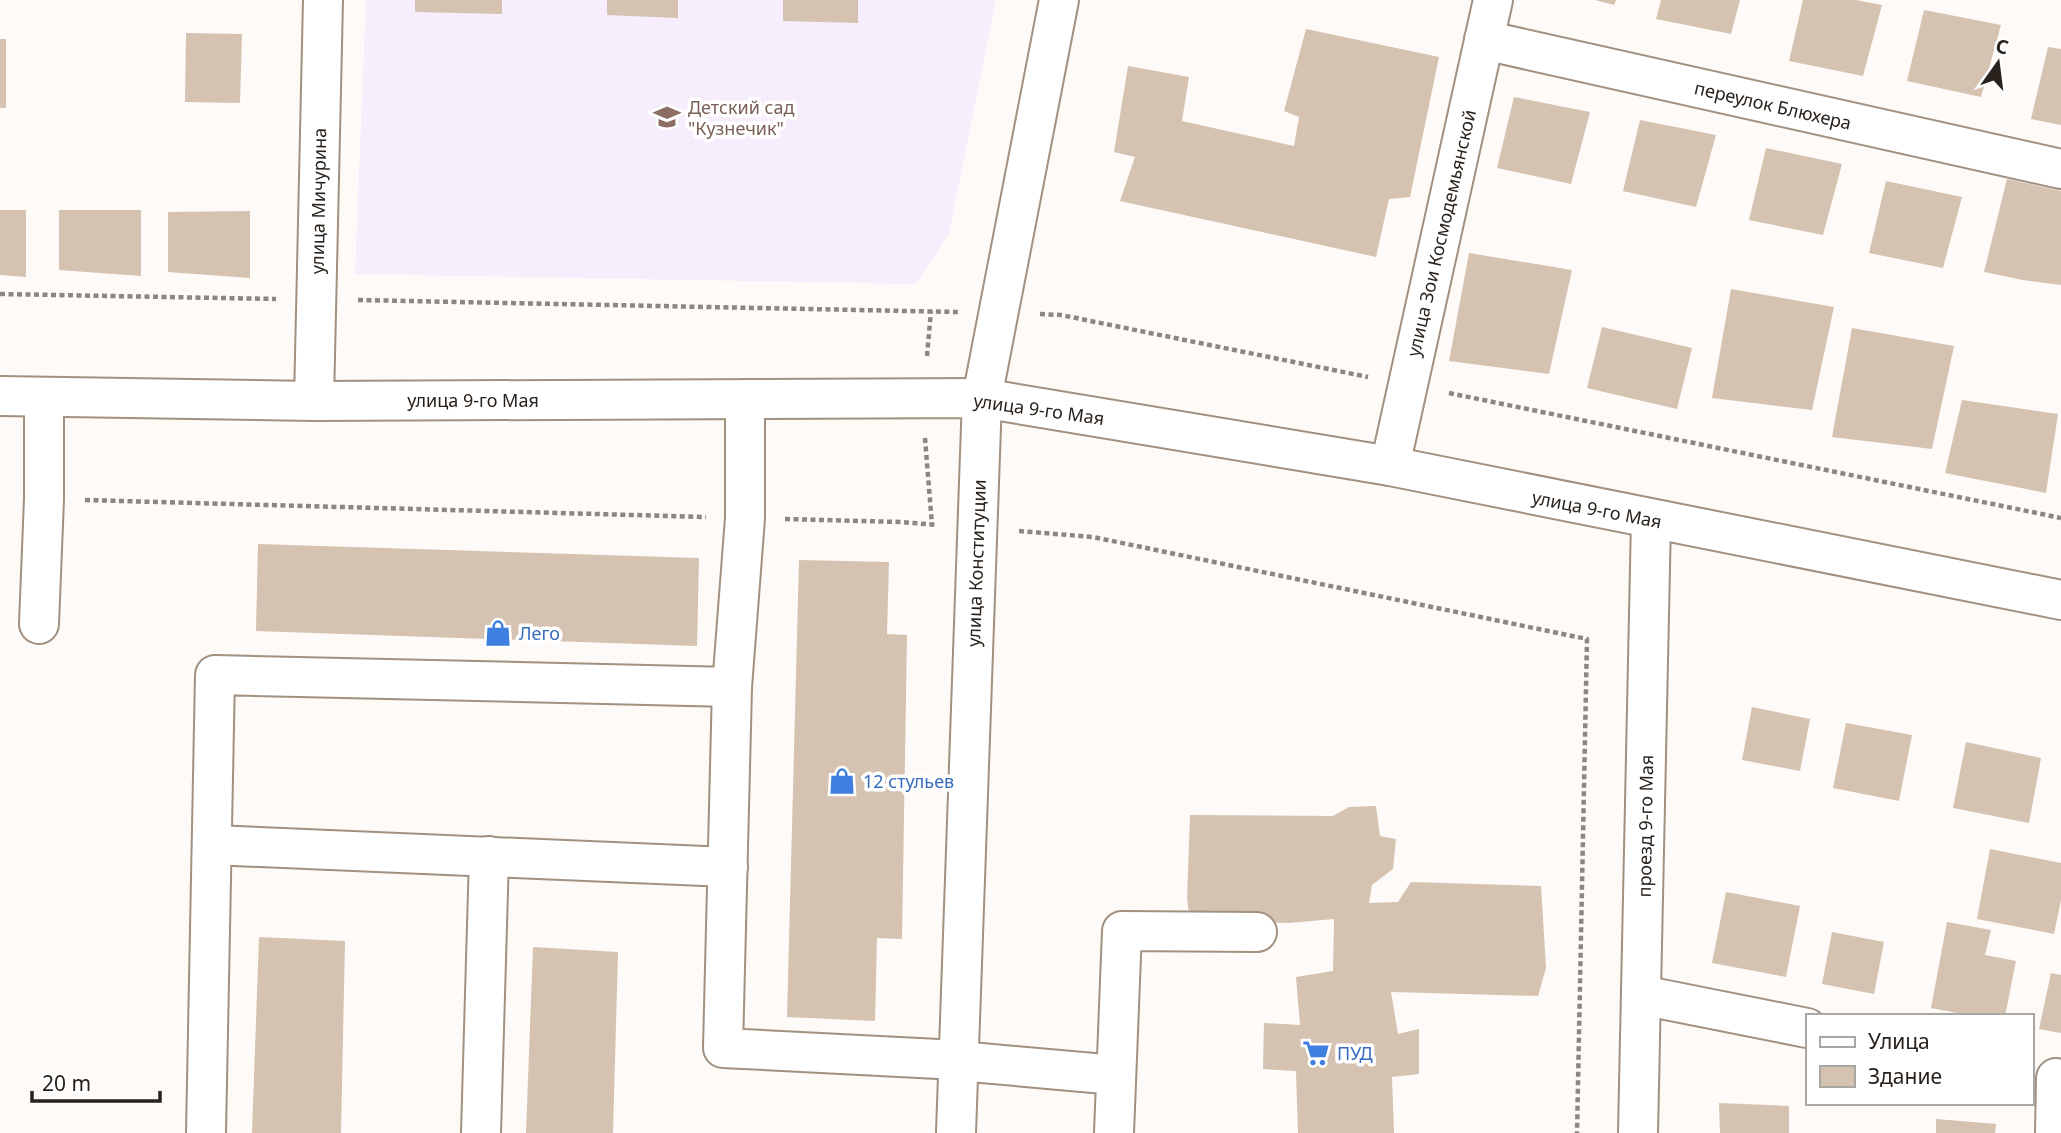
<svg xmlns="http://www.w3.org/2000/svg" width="2061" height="1133" viewBox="0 0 2061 1133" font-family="'Noto Sans',sans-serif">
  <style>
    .education { fill: #f6edfd }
    .building { fill: #d5c2b1 }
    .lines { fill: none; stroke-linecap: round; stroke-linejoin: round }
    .minor-casing { stroke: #a29080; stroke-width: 42 }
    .path { stroke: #8b8681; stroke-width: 4.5; stroke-dasharray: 5 3.5; stroke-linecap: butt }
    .minor { stroke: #fff; stroke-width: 38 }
    .labels { text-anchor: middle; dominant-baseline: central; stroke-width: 7; stroke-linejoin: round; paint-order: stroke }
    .street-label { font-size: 18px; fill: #29221c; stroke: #fff }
    .education-label { font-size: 18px; fill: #785e54; stroke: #fff; text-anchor: start }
    .shop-label { font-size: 18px; fill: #366cbe; stroke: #fff; text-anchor: start }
  </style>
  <rect width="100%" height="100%" fill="#fefaf7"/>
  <polygon class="education" points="366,0 996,0 949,233 916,284 355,274"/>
  <g class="building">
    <polygon points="415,0 502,0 502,14 415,12"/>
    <polygon points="607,0 678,0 678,18 607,15"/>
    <polygon points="783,0 858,0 858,23 783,21"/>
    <polygon points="1595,0 1616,0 1614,5"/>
    <polygon points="1661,0 1740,0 1731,34 1656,19"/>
    <polygon points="1803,0 1856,0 1882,5 1863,76 1789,61"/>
    <polygon points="1924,10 2001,25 1981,97 1907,81"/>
    <polygon points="1306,29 1439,57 1410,197 1389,199 1376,257 1120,201 1135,157 1114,152 1128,66 1189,77 1182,121 1294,146 1299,117 1284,111"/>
    <polygon points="186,33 242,34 240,103 185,102"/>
    <rect x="0" y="39" width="6" height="69"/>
    <polygon points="2048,47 2061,49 2061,125 2031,119"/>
    <polygon points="1514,97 1590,112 1571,184 1497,168"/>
    <polygon points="1640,120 1716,135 1696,207 1623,191"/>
    <polygon points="1766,148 1842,164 1823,235 1749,220"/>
    <polygon points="2007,179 2061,191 2061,285 2023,280 1984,272"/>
    <polygon points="1886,181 1962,197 1943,268 1869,253"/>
    <polygon points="0,210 26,210 26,277 0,275"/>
    <polygon points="59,210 141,210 141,276 59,270"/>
    <polygon points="250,211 250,278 168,272 168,212"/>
    <polygon points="1469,253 1572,270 1549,374 1449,361"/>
    <polygon points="1731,289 1834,307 1812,410 1712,398"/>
    <polygon points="1602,327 1692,348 1677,409 1587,388"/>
    <polygon points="1852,328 1954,346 1932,449 1832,437"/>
    <polygon points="1962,400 2058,414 2046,493 1945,473"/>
    <polygon points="258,544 699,558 697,646 256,631"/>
    <polygon points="799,560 889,562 887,634 907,635 902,939 877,938 875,1021 787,1017"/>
    <polygon points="1752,707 1810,719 1800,771 1742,760"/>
    <polygon points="1846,723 1912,735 1899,801 1833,788"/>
    <polygon points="1966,742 2041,758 2029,823 1953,808"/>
    <polygon points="1376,806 1380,836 1396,839 1393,869 1372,885 1369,903 1398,902 1411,882 1541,886 1546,968 1538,996 1391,992 1398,1034 1419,1029 1419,1074 1392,1077 1394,1133 1298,1133 1296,1071 1263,1069 1264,1023 1300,1025 1296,977 1333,971 1334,919 1289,923 1190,921 1187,899 1190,815 1333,816 1349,807"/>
    <polygon points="1990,849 2061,863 2061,900 2054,934 1977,919"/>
    <polygon points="1726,892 1800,906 1786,977 1712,963"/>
    <polygon points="1947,922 1991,930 1985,955 2016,961 2005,1016 1973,1016 1931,1008"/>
    <polygon points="1832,932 1884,942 1874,994 1822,984"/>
    <polygon points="259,937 345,941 341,1133 252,1133"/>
    <polygon points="533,947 618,952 613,1133 526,1133"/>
    <polygon points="2051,973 2061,975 2061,1033 2039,1029"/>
    <polygon points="1719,1103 1789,1106 1789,1133 1720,1133"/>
    <polygon points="1936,1119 1996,1124 1995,1133 1936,1133"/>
  </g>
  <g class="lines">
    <defs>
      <g id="minor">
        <polyline points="1484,40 2061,169"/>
        <polyline points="0,396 314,401 982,398 1390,466 2061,600"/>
        <polyline points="745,399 745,518 732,687 723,1048 958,1060"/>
        <polyline points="314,401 323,0"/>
        <polyline points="1390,466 1493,0"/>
        <polyline points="39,624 44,499 44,397"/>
        <polyline points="212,845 728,867"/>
        <polyline points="1641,995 1807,1028"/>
        <polyline points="959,1061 1116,1075"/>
        <polyline points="206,1133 215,675 732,687"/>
        <polyline points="481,1133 489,856"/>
        <polyline points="956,1133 982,398 1059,0"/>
        <polyline points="1114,1133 1122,931 1257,932"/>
        <polyline points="1638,1133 1651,520"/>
        <polyline points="2055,1133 2056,1078"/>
      </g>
    </defs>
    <use href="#minor" class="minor-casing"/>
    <g class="path">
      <polyline points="0,294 276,299"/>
      <polyline points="358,300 958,312"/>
      <polyline points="1040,314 1061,315 1368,377"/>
      <polyline points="927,356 931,311"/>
      <polyline points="1449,393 2061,518"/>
      <polyline points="925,438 932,525"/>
      <polyline points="85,500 706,517"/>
      <polyline points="785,519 901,522 937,525"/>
      <polyline points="1019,531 1093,537 1587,639 1577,1133"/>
    </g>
    <use href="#minor" class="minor"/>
  </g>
  <defs>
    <symbol id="school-bare" viewBox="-9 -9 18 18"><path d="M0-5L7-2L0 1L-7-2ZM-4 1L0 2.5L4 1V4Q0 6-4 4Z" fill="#8d6e63" stroke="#fff" stroke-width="2.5" paint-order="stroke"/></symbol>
    <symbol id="shop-bare" viewBox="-9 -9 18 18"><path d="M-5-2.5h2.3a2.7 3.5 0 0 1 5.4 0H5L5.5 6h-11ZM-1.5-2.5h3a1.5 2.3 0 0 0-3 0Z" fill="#3f7fe0" stroke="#fff" stroke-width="2.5" paint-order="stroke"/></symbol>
    <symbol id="supermarket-bare" viewBox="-9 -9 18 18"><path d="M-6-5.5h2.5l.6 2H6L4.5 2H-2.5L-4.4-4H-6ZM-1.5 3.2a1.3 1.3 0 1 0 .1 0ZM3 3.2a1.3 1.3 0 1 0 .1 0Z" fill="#3f7fe0" stroke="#fff" stroke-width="2.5" paint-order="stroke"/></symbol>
  </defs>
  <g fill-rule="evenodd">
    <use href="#school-bare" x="648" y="98" width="38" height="38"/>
    <use href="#shop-bare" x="479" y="614" width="38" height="38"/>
    <use href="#shop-bare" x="823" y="762" width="38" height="38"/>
    <use href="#supermarket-bare" x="1297" y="1034" width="38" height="38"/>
  </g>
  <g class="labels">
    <g class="street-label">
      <text transform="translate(1773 105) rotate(13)">переулок Блюхера</text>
      <text transform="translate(318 201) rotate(-89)">улица Мичурина</text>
      <text transform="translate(1441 233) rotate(-77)">улица Зои Космодемьянской</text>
      <text x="473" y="400">улица 9-го Мая</text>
      <text transform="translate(1039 409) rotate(8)">улица 9-го Мая</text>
      <text transform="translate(1597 509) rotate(11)">улица 9-го Мая</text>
      <text transform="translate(976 563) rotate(-88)">улица Конституции</text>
      <text transform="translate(1645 826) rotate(-89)">проезд 9-го Мая</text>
    </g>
    <g class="education-label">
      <text x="688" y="107">Детский сад<tspan x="688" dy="21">"Кузнечик"</tspan></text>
    </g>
    <g class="shop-label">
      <text x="519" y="633">Лего</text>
      <text x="863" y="781">12 стульев</text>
      <text x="1337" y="1053">ПУД</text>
    </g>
  </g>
  <rect x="1806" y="1014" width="228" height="91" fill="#ffffff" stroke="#a9a7a4" stroke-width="2"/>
  <rect x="1820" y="1037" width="35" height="10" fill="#ffffff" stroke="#a9a7a4" stroke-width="2"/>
  <text x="1868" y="1049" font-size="21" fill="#29221c">Улица</text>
  <rect x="1820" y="1066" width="35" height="21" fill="#d5c2b1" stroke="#a9a7a4" stroke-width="2"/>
  <text x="1868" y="1084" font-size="21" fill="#29221c">Здание</text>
  <g transform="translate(1998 63) rotate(14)" stroke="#ffffff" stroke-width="5" paint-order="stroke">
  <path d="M0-5L12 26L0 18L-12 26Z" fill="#29221c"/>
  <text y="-10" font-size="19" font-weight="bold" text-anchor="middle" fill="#29221c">С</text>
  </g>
  <path d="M32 1091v10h128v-10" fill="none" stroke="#29221c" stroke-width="3.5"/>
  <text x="42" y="1091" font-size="21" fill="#29221c" stroke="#ffffff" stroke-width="5" paint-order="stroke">20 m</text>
</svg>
